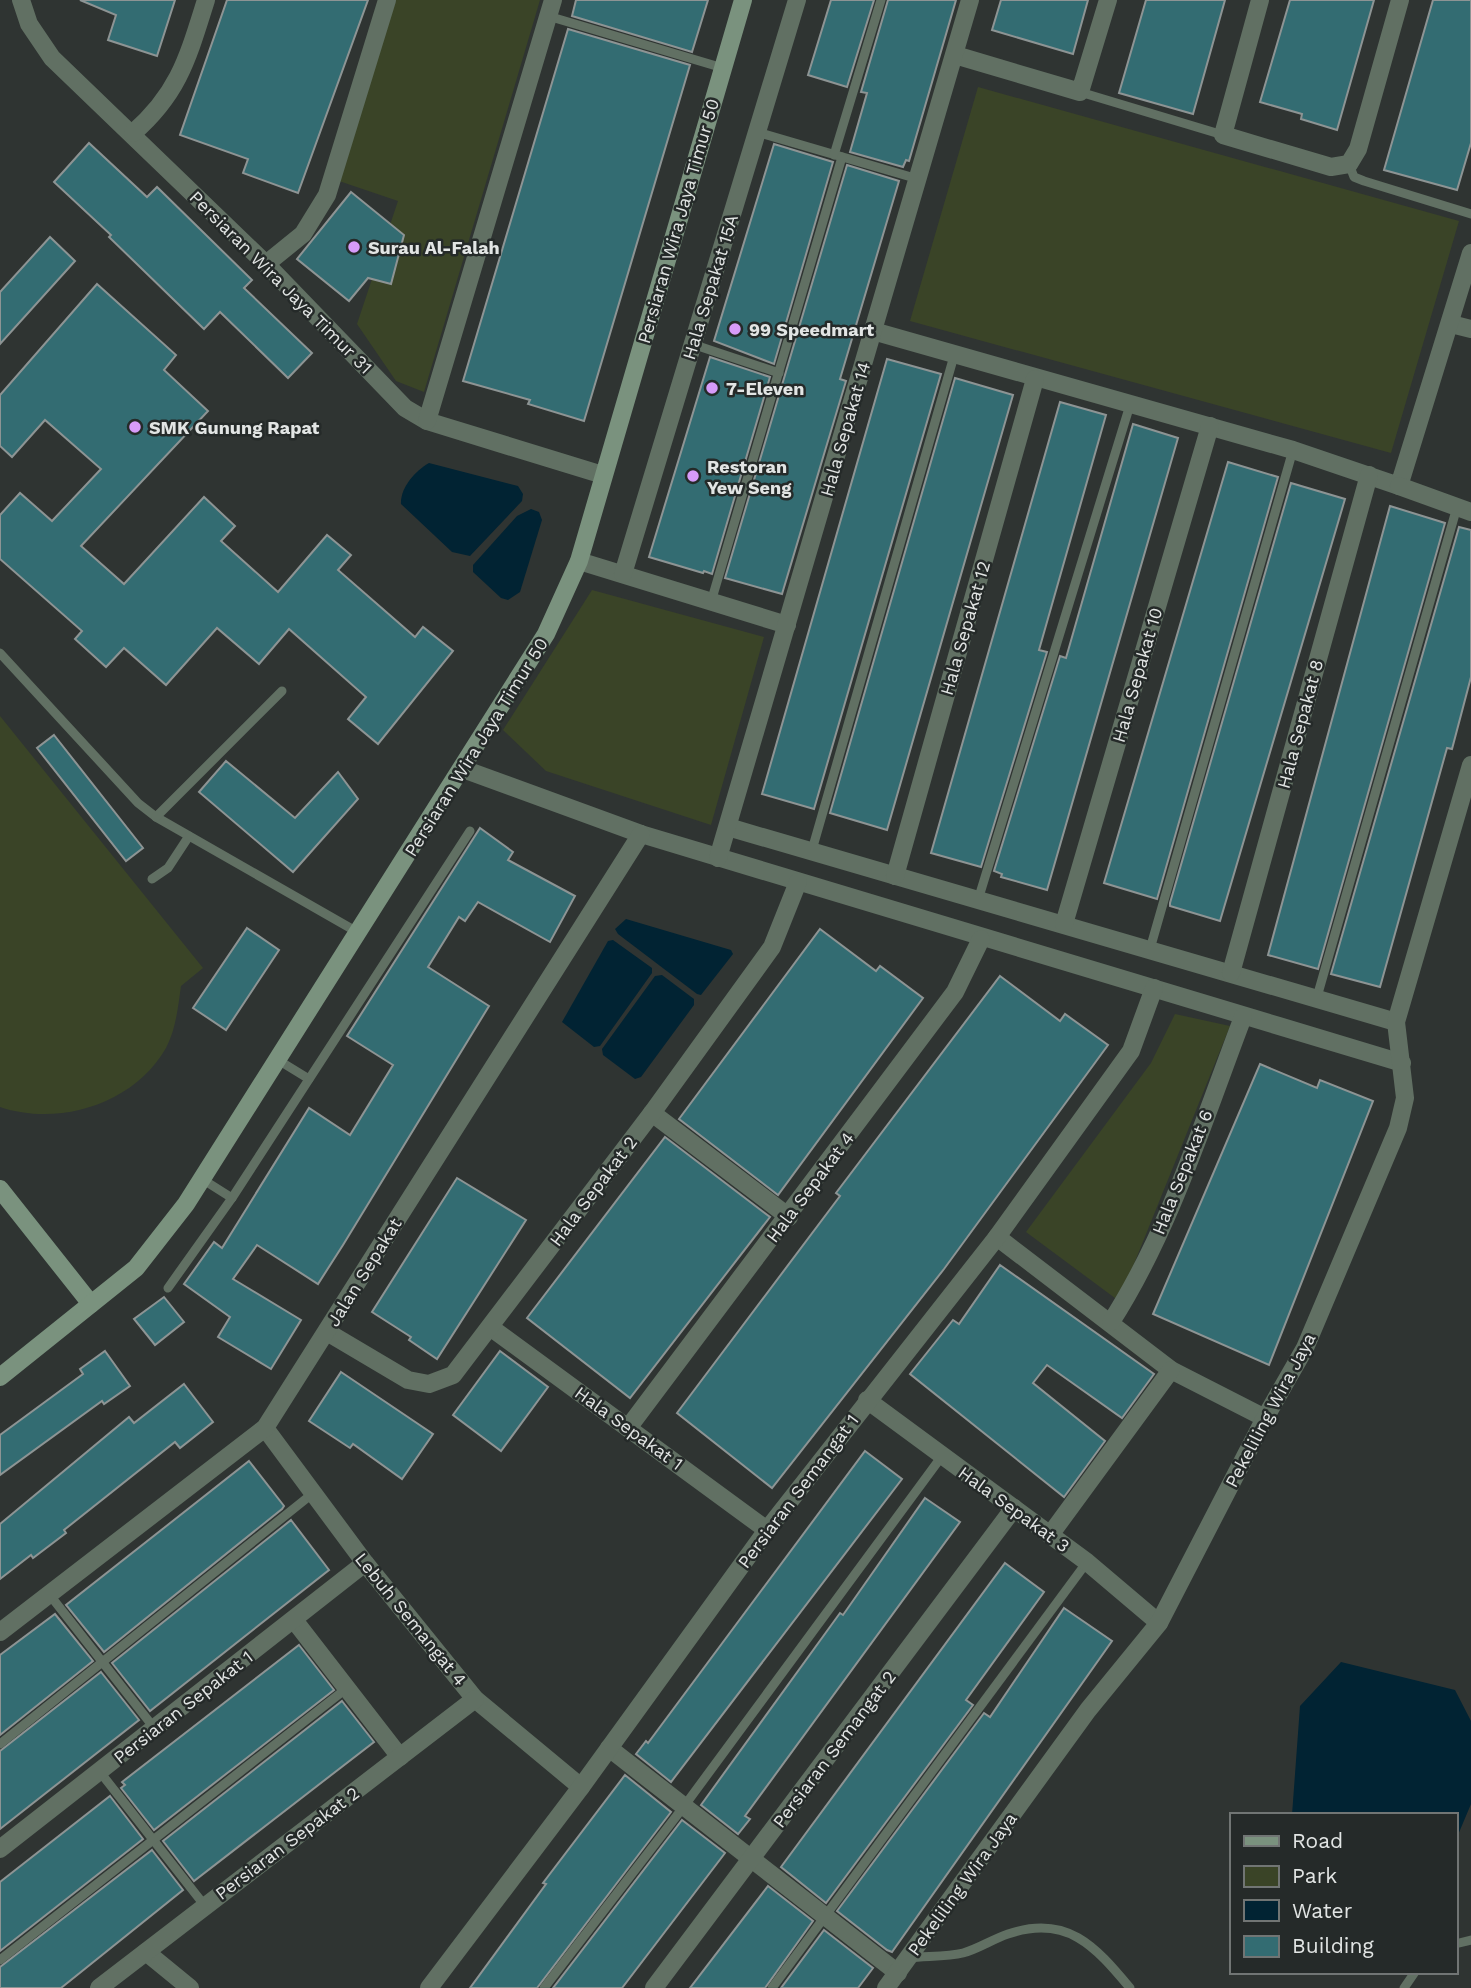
<svg xmlns="http://www.w3.org/2000/svg" width="1471" height="1988" viewBox="0 0 1471 1988" font-family="'Work Sans',sans-serif">
  <style>
    .green { fill: #3a4427 }
    .water { fill: #012333 }
    .building { fill: #336c72; stroke: #8d9494; stroke-width: 2 }
    .lines { fill: none; stroke-linecap: round; stroke-linejoin: round }
    .lane { stroke: #617063; stroke-width: 9 }
    .street { stroke: #617063; stroke-width: 18 }
    .secondary { stroke: #7a927e; stroke-width: 18 }
    .poi-dot { fill: #d79bf9; stroke: #252a29; stroke-width: 2.5 }
    .labels { text-anchor: middle; dominant-baseline: central; stroke-width: 5; stroke-linejoin: round; paint-order: stroke }
    .street-label { font-size: 18px; fill: #e2e5e4; stroke: #252a29 }
    .poi-label { font-size: 18px; font-weight: bold; fill: #e2e5e4; stroke: #252a29; text-anchor: start }
  </style>
  <rect width="100%" height="100%" fill="#2f3432"/>
  <g class="green">
    <polygon points="396,0 540,0 424,392 396,381 357,324 398,201 336,180"/>
    <polygon points="978,87 1459,221 1391,453 910,321"/>
    <polygon points="592,590 764,637 711,825 546,771 503,730"/>
    <path d="M0 716 203 968 181 986C178 1007 176 1029 166 1048 134 1104 59 1127 0 1107Z"/>
    <polygon points="1175,1014 1230,1026 1119,1301 1026,1232 1151,1063"/>
  </g>
  <g class="water">
    <path d="M429 463 518 486 523 494 522 501 470 556 452 552 401 504C400 488 415 471 429 463Z"/>
    <polygon points="531,509 539,512 542,520 520,592 508,600 501,598 473,572 473,565 517,516"/>
    <polygon points="626,919 731,950 733,954 701,995 697,994 618,934 615,929"/>
    <polygon points="613,940 652,968 652,973 600,1046 594,1047 562,1022 608,941"/>
    <polygon points="662,975 694,999 694,1005 641,1077 635,1079 603,1055 602,1049 655,976"/>
    <polygon points="1341,1662 1455,1690 1471,1721 1471,1804 1455,1842 1455,1815 1292,1815 1300,1706"/>
  </g>
  <g class="building">
    <polygon points="80,0 175,0 157,56 108,40 116,15"/>
    <polygon points="227,0 368,0 298,193 243,173 248,159 180,135"/>
    <polygon points="576,0 708,0 692,52 572,16"/>
    <polygon points="831,0 874,0 847,87 808,75"/>
    <polygon points="888,0 956,0 909,161 906,160 903,167 850,152 867,93 861,92"/>
    <polygon points="1001,0 1088,0 1073,54 992,30"/>
    <polygon points="1146,0 1225,0 1193,114 1119,93"/>
    <polygon points="1290,0 1374,0 1337,130 1301,119 1302,114 1260,102"/>
    <polygon points="1433,0 1471,0 1471,143 1457,190 1384,170"/>
    <polygon points="568,29 690,65 584,421 528,404 530,400 463,381"/>
    <polygon points="89,143 147,197 157,187 252,280 244,288 312,353 288,378 220,312 204,329 109,237 111,235 54,182"/>
    <polygon points="774,144 833,162 774,364 714,341"/>
    <polygon points="847,165 899,181 840,379 846,381 782,594 725,578"/>
    <polygon points="351,192 404,235 391,284 368,278 349,301 297,259"/>
    <polygon points="50,237 75,261 0,344 0,292"/>
    <polygon points="97,284 176,355 164,370 208,411 81,546 124,584 204,497 235,526 221,541 278,592 327,535 351,555 338,570 415,637 423,627 453,651 378,744 348,719 366,697 289,629 259,664 217,628 166,685 124,648 106,667 75,639 82,631 0,559 0,515 20,493 52,521 101,469 45,420 12,457 0,446 0,395"/>
    <polygon points="710,357 770,377 712,574 704,571 703,573 649,557"/>
    <polygon points="887,359 941,374 814,809 762,794"/>
    <polygon points="955,378 1013,395 887,830 830,813"/>
    <polygon points="1060,402 1106,415 1039,650 1047,652 981,867 931,853"/>
    <polygon points="1133,424 1178,438 1047,890 1001,877 1002,874 994,871 1060,656 1066,658"/>
    <polygon points="1228,462 1278,477 1157,899 1104,883"/>
    <polygon points="1291,483 1345,499 1220,921 1170,906 1170,903"/>
    <polygon points="1390,506 1445,523 1318,969 1268,955"/>
    <polygon points="1459,527 1471,530 1471,677 1452,749 1447,748 1380,987 1331,974"/>
    <polygon points="54,735 143,848 126,861 37,748"/>
    <polygon points="226,761 295,818 338,772 358,799 293,872 199,792"/>
    <polygon points="480,828 513,852 508,860 575,896 550,942 478,902 465,921 459,917 428,967 489,1006 343,1245 318,1284 257,1245 233,1279 301,1320 271,1369 218,1337 230,1317 184,1284 214,1242 222,1248 309,1108 350,1135 393,1065 347,1036"/>
    <polygon points="247,928 279,950 226,1030 193,1008"/>
    <polygon points="820,929 876,971 880,966 923,998 778,1195 679,1119"/>
    <polygon points="1000,976 1060,1021 1065,1014 1108,1045 944,1269 772,1488 677,1413 840,1196 836,1193"/>
    <polygon points="1260,1064 1317,1088 1320,1080 1373,1101 1269,1365 1153,1314"/>
    <polygon points="665,1137 770,1217 630,1398 527,1318"/>
    <polygon points="457,1178 526,1220 437,1359 409,1340 411,1337 372,1312"/>
    <polygon points="1000,1265 1154,1374 1122,1418 1047,1365 1033,1383 1105,1441 1064,1497 910,1374 953,1320 959,1324"/>
    <polygon points="164,1297 184,1322 155,1345 134,1319"/>
    <polygon points="105,1351 130,1386 104,1404 102,1401 0,1475 0,1435 83,1374 80,1369"/>
    <polygon points="500,1351 548,1387 501,1451 453,1415"/>
    <polygon points="341,1372 433,1434 402,1479 353,1444 350,1448 309,1421"/>
    <polygon points="184,1384 213,1422 180,1448 175,1442 64,1530 66,1533 33,1558 31,1555 0,1579 0,1524 129,1417 134,1423"/>
    <polygon points="865,1451 902,1479 671,1782 636,1754 646,1741 648,1743"/>
    <polygon points="249,1461 284,1506 282,1509 104,1652 66,1605"/>
    <polygon points="925,1498 960,1522 745,1816 750,1819 738,1834 701,1805 840,1613 843,1615"/>
    <polygon points="291,1520 329,1570 150,1711 112,1663"/>
    <polygon points="1005,1563 1044,1592 966,1700 973,1705 826,1903 781,1867"/>
    <polygon points="1064,1608 1112,1641 892,1952 887,1950 837,1911 984,1713 990,1717"/>
    <polygon points="55,1614 93,1661 0,1735 0,1655"/>
    <polygon points="299,1645 334,1690 154,1830 121,1788 125,1785 122,1782"/>
    <polygon points="101,1672 139,1720 0,1829 0,1751"/>
    <polygon points="342,1701 374,1742 194,1881 163,1841"/>
    <polygon points="625,1775 671,1812 537,1988 470,1988 546,1884 543,1883"/>
    <polygon points="110,1796 143,1839 0,1951 0,1882"/>
    <polygon points="682,1820 725,1853 622,1988 553,1988"/>
    <polygon points="152,1850 183,1890 61,1988 0,1988 0,1967"/>
    <polygon points="768,1886 813,1921 765,1988 690,1988"/>
    <polygon points="824,1930 873,1968 858,1988 781,1988"/>
  </g>
  <g class="lines">
    <g class="lane">
      <polyline points="548,16 723,68"/>
      <polyline points="1080,92 1223,135"/>
      <polyline points="757,132 918,179"/>
      <polyline points="834,155 881,0"/>
      <polyline points="1349,164 1354,177 1364,181 1471,214"/>
      <polyline points="692,344 779,373"/>
      <polyline points="711,602 842,157"/>
      <polyline points="0,653 138,803 156,817 359,933"/>
      <polyline points="156,817 282,691"/>
      <polyline points="812,850 954,356"/>
      <polyline points="152,879 168,868 189,836"/>
      <polyline points="978,900 1130,405"/>
      <polyline points="1150,949 1293,450"/>
      <polyline points="1317,997 1457,507"/>
      <polyline points="278,1060 309,1079"/>
      <polyline points="202,1179 232,1198"/>
      <polyline points="168,1288 232,1198 470,831"/>
      <polyline points="49,1594 155,1729"/>
      <polyline points="0,1744 312,1494"/>
      <polyline points="100,1772 205,1906"/>
      <polyline points="1455,1944 1471,1940"/>
      <path d="M909 1958C926 1956 947 1957 963 1953 978 1949 993 1939 1008 1934 1067 1914 1095 1946 1130 1988"/>
      <polyline points="0,1960 347,1688"/>
      <polyline points="544,1988 685,1805 942,1456"/>
      <polyline points="772,1988 1087,1562"/>
      <polyline points="1404,1988 1415,1972"/>
    </g>
    <g class="street">
      <polyline points="21,0 29,24 52,58 266,264 405,408 427,421 603,475"/>
      <polyline points="1260,0 1223,135 1331,167 1349,164 1358,149 1400,0"/>
      <polyline points="955,55 1080,92 1108,0"/>
      <path d="M133 133C179 93 188 57 206 0"/>
      <polyline points="266,264 303,234 327,195 387,0"/>
      <polyline points="1451,324 1471,329"/>
      <polyline points="873,331 1293,450 1399,486 1471,253"/>
      <polyline points="427,421 553,0"/>
      <polyline points="1399,486 1471,512"/>
      <polyline points="579,561 787,625"/>
      <polyline points="623,574 797,0"/>
      <polyline points="463,769 641,834 1402,1063"/>
      <polyline points="728,827 1396,1022"/>
      <polyline points="718,858 970,0"/>
      <polyline points="895,876 1035,379"/>
      <polyline points="1064,924 1210,426"/>
      <polyline points="1231,973 1369,475"/>
      <polyline points="652,1113 789,1217"/>
      <polyline points="997,1237 1171,1370 1265,1418"/>
      <path d="M1111 1322C1170 1230 1204 1119 1243 1017"/>
      <polyline points="490,1327 767,1530"/>
      <polyline points="327,1332 408,1380 429,1384 453,1375 652,1113 772,947 798,882"/>
      <polyline points="867,1400 1087,1562 1159,1623"/>
      <polyline points="265,1428 365,1563 475,1699 581,1787"/>
      <polyline points="628,1428 955,992 981,939"/>
      <polyline points="1050,1535 1171,1370"/>
      <polyline points="294,1620 400,1757"/>
      <polyline points="0,1632 265,1428 641,834"/>
      <polyline points="609,1748 898,1973"/>
      <polyline points="0,1849 365,1563"/>
      <polyline points="146,1952 190,1988"/>
      <polyline points="99,1988 475,1699"/>
      <polyline points="429,1988 581,1787 767,1530 997,1237 1131,1051 1154,988"/>
      <polyline points="654,1988 1014,1508"/>
      <polyline points="886,1988 1088,1710 1159,1623 1265,1418 1305,1348 1398,1128 1405,1098 1396,1022 1471,765"/>
    </g>
    <g class="secondary">
      <polyline points="0,1189 91,1304"/>
      <polyline points="0,1377 136,1268 186,1204 546,634 579,561 743,0"/>
    </g>
  </g>
  <g class="poi-dot">
    <circle cx="354" cy="247" r="7"/>
    <circle cx="735" cy="329" r="7"/>
    <circle cx="712" cy="388" r="7"/>
    <circle cx="135" cy="427" r="7"/>
    <circle cx="693" cy="476" r="7"/>
  </g>
  <g class="labels">
    <g class="street-label">
      <text transform="translate(678 221) rotate(-74)">Persiaran Wira Jaya Timur 50</text>
      <text transform="translate(281 282) rotate(45)">Persiaran Wira Jaya Timur 31</text>
      <text transform="translate(710 287) rotate(-73)">Hala Sepakat 15A</text>
      <text transform="translate(845 429) rotate(-74)">Hala Sepakat 14</text>
      <text transform="translate(965 628) rotate(-74)">Hala Sepakat 12</text>
      <text transform="translate(1137 675) rotate(-74)">Hala Sepakat 10</text>
      <text transform="translate(1300 724) rotate(-75)">Hala Sepakat 8</text>
      <text transform="translate(476 747) rotate(-58)">Persiaran Wira Jaya Timur 50</text>
      <text transform="translate(1182 1172) rotate(-68)">Hala Sepakat 6</text>
      <text transform="translate(810 1187) rotate(-53)">Hala Sepakat 4</text>
      <text transform="translate(593 1191) rotate(-53)">Hala Sepakat 2</text>
      <text transform="translate(364 1272) rotate(-58)">Jalan Sepakat</text>
      <text transform="translate(1270 1410) rotate(-62)">Pekeliling Wira Jaya</text>
      <text transform="translate(629 1428) rotate(36)">Hala Sepakat 1</text>
      <text transform="translate(798 1491) rotate(-53)">Persiaran Semangat 1</text>
      <text transform="translate(1014 1509) rotate(36)">Hala Sepakat 3</text>
      <text transform="translate(411 1619) rotate(51)">Lebuh Semangat 4</text>
      <text transform="translate(183 1707) rotate(-38)">Persiaran Sepakat 1</text>
      <text transform="translate(834 1749) rotate(-53)">Persiaran Semangat 2</text>
      <text transform="translate(287 1843) rotate(-37)">Persiaran Sepakat 2</text>
      <text transform="translate(962 1884) rotate(-54)">Pekeliling Wira Jaya</text>
    </g>
    <g class="poi-label">
      <text x="368" y="247">Surau Al-Falah</text>
      <text x="749" y="329">99 Speedmart</text>
      <text x="726" y="388">7-Eleven</text>
      <text x="149" y="427">SMK Gunung Rapat</text>
      <text x="707" y="466">Restoran<tspan x="707" dy="21">Yew Seng</tspan></text>
    </g>
  </g>
  <rect x="1230" y="1813" width="228" height="161" fill="#252a29" stroke="#717574" stroke-width="2"/>
  <rect x="1244" y="1836" width="35" height="10" fill="#7a927e" stroke="#717574" stroke-width="2"/>
  <text x="1292" y="1848" font-size="21" fill="#e2e5e4">Road</text>
  <rect x="1244" y="1866" width="35" height="21" fill="#3a4427" stroke="#717574" stroke-width="2"/>
  <text x="1292" y="1883" font-size="21" fill="#e2e5e4">Park</text>
  <rect x="1244" y="1900" width="35" height="21" fill="#012333" stroke="#717574" stroke-width="2"/>
  <text x="1292" y="1918" font-size="21" fill="#e2e5e4">Water</text>
  <rect x="1244" y="1936" width="35" height="21" fill="#336c72" stroke="#717574" stroke-width="2"/>
  <text x="1292" y="1953" font-size="21" fill="#e2e5e4">Building</text>
</svg>
